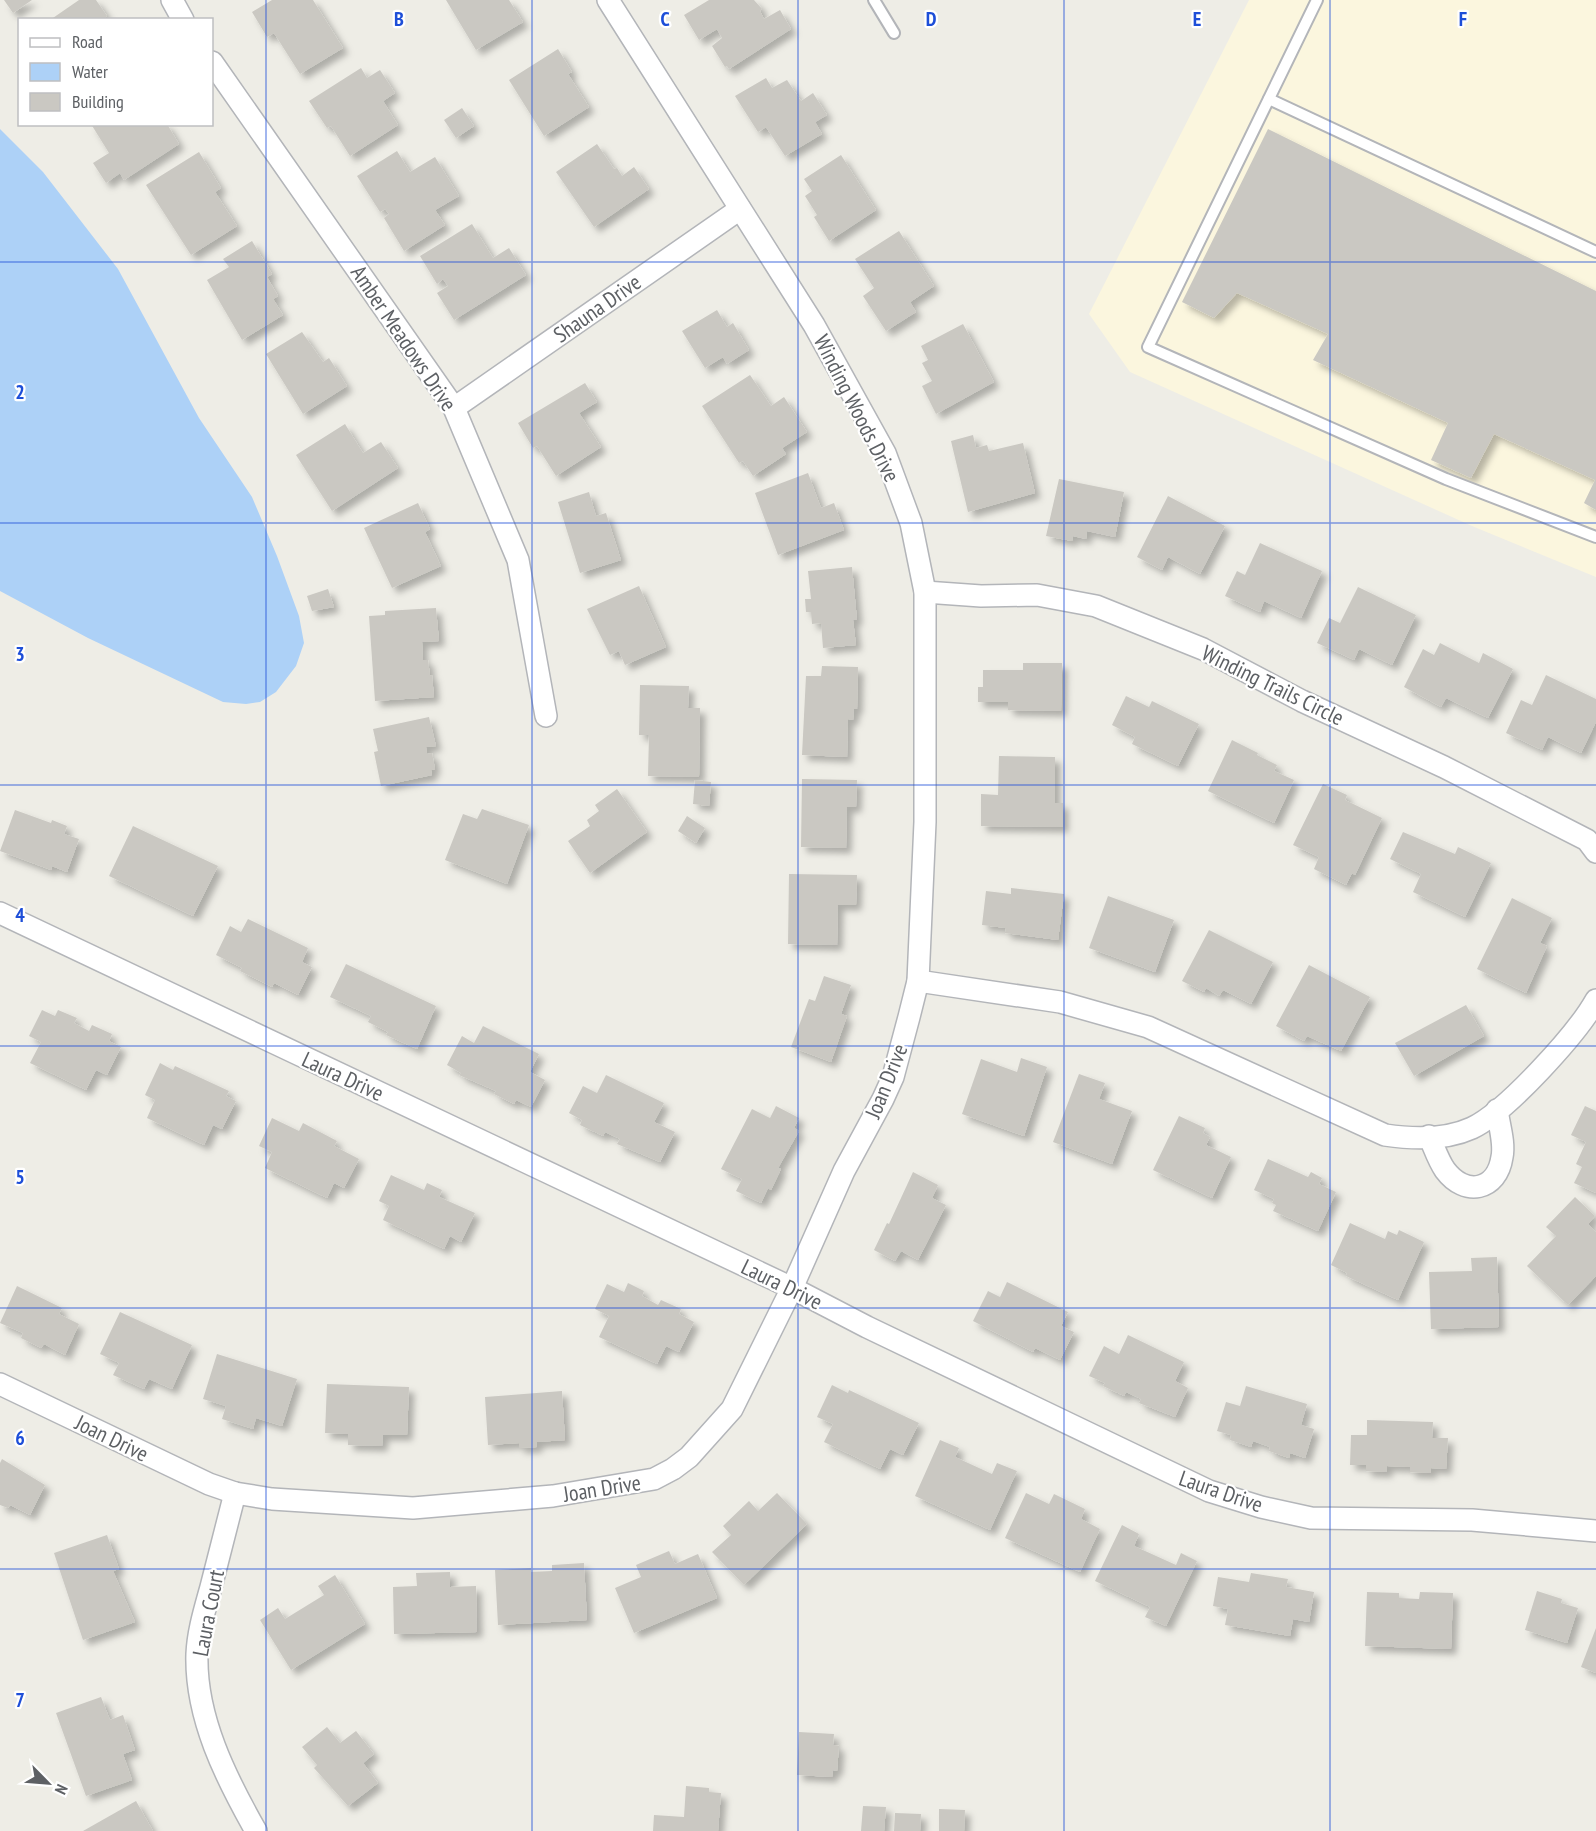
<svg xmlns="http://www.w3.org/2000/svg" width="1596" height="1831" viewBox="0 0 1596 1831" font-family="'PT Sans Narrow',sans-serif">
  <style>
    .commercial { fill: #fbf6de }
    .water { fill: #add1f7 }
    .building { fill: #cac8c2; filter: url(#shadow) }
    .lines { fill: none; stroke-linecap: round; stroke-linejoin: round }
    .lane-casing { stroke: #b3b5b9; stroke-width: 14 }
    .street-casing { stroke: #b3b5b9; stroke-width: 24 }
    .lane { stroke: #fff; stroke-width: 10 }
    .street { stroke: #fff; stroke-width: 21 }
    .grid { fill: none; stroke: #1d4ed8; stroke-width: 1.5; stroke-opacity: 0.55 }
    .labels { text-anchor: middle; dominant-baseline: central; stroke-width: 4.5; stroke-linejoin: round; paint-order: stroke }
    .street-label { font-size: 22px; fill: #5d6064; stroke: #fff }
    .grid-label { font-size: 20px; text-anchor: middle; font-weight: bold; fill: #1d4ed8; stroke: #fff; stroke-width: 4.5; stroke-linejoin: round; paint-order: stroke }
  </style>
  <defs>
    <filter id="shadow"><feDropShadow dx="5.5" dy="5.5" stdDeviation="3" flood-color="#0004"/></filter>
  </defs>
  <rect width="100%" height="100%" fill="#eeede6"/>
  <polygon class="commercial" points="1249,0 1596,0 1596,577 1472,526 1130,372 1089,314"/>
  <polygon class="water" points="0,129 43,172 118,269 199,418 252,497 277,556 299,616 304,643 296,666 276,692 260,702 246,704 223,702 88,638 0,591"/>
  <g class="building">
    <polygon points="4,0 32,0 13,13"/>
    <polygon points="79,0 96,0 107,16 102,20 50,20"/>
    <polygon points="272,0 313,0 343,48 300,74 274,33 267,37 252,12"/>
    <polygon points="446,0 509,0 523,22 476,50"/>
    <polygon points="709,0 754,0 762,9 760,11 764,19 780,10 791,29 729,69 727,66 725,67 712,46 722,38 717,29 699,40 684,15"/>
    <polygon points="558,49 572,72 568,74 589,107 544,136 509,80"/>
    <polygon points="361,68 367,78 380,70 395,93 383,101 398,125 350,156 331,126 327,128 309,101"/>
    <polygon points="766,78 772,88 787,80 801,101 813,93 827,115 815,122 822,134 785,156 766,127 758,132 735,96"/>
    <polygon points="462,108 474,126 456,138 444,120"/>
    <polygon points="91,124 167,124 179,144 124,180 120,173 106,183 93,163 109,153"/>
    <polygon points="1268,129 1596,291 1596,510 1584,503 1595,480 1494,434 1471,478 1431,460 1448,423 1313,360 1328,334 1237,293 1214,318 1182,302"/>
    <polygon points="597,144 614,169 617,168 622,176 634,167 649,189 594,227 556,172"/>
    <polygon points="397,151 410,172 435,157 459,196 435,210 445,225 404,251 384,218 389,214 385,209 380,212 357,176"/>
    <polygon points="199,152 221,188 215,192 237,226 191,255 146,185"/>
    <polygon points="841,155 876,210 829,241 814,217 817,215 805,196 812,191 804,179"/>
    <polygon points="472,224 493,258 509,248 526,275 454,320 437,293 448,286 443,279 437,284 420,256"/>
    <polygon points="899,231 934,286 910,302 916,312 886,331 863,296 874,288 855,259"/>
    <polygon points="252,241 272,274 267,277 278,296 273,299 283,315 242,340 207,280 229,267 223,259"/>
    <polygon points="717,310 727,327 733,323 749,350 727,364 723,357 705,368 682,331"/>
    <polygon points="963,324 994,382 936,414 922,386 932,381 922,363 928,360 921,346"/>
    <polygon points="302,332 323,362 329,358 347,386 303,414 266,354"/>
    <polygon points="750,375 771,406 784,397 807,432 782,448 786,454 753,476 743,461 739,463 702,406"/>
    <polygon points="585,383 597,402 579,413 601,447 556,476 537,446 533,448 518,423"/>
    <polygon points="345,424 363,453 381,442 398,468 332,511 296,455"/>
    <polygon points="973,435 976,448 987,445 989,451 1023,443 1035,493 968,512 951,441"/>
    <polygon points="808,473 821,508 834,503 844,530 778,555 755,493"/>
    <polygon points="1059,479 1124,492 1115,537 1087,531 1086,539 1073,536 1072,541 1046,536"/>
    <polygon points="589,492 596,516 606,513 621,560 580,573 558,502"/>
    <polygon points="1168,496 1225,526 1200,574 1168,557 1162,570 1137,557"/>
    <polygon points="418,503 430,529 425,532 441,566 392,588 364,528"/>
    <polygon points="1260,543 1322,571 1301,618 1264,601 1260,612 1225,596 1237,571 1245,575"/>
    <polygon points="852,567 857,620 853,620 856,645 823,648 821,623 812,624 811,612 806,612 805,599 811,599 808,571"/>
    <polygon points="639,586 666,647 625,665 619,651 610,655 587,609"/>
    <polygon points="1358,587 1416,615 1392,665 1359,649 1354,660 1317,643 1329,618 1340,623"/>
    <polygon points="328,589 334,607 312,611 307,596"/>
    <polygon points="436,608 439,641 422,642 423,660 428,660 430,676 432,675 434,697 375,701 369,616 385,615 385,611"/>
    <polygon points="1440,643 1479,663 1483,653 1513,669 1488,718 1446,698 1441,707 1404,687 1423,649 1434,655"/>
    <polygon points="1023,663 1062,663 1061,711 1008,710 1008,702 978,702 978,687 983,687 983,670 1023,670"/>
    <polygon points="822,666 858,667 857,709 854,709 853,720 848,719 847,757 802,755 806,676 821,676"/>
    <polygon points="1546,675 1596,699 1596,722 1581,753 1548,737 1542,750 1506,733 1521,700 1532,705"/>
    <polygon points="640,685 689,686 688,708 700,708 699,777 648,776 649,735 639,735"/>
    <polygon points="1126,696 1149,707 1152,701 1199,724 1178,766 1132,744 1135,737 1112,725"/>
    <polygon points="429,717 436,746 426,747 427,754 432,753 435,769 431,770 432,775 381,786 374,752 378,751 373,729"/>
    <polygon points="1232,740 1258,753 1257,755 1277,765 1274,771 1294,780 1274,823 1208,791"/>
    <polygon points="999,756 1055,757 1055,803 1063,803 1063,827 981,826 981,794 998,795"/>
    <polygon points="802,779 857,780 856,807 847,807 846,848 801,847"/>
    <polygon points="695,780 711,782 709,806 693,804"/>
    <polygon points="1323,784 1347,795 1345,800 1382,818 1355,875 1352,873 1346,885 1314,869 1319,857 1293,845"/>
    <polygon points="617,789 647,832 590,873 568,841 590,826 587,820 599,811 595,805"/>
    <polygon points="482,809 529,825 507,884 445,860 463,814 477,819"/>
    <polygon points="15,810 51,823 52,820 67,826 64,834 79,839 67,872 52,866 51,870 0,851"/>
    <polygon points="687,816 705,828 696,843 678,831"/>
    <polygon points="133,826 218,866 193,916 109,876"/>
    <polygon points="1403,832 1455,854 1458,847 1491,863 1465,917 1413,892 1421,874 1390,859"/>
    <polygon points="789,874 857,875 856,905 838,905 837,945 788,944"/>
    <polygon points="1011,888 1064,894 1058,940 1005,933 1006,928 982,925 986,891 1011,894"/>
    <polygon points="1108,896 1174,920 1155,972 1089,948"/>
    <polygon points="1512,898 1552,918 1540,943 1547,946 1526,993 1477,969"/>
    <polygon points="248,919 308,948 302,962 312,967 298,995 274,983 272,987 240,971 242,968 216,955 230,926 241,932"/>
    <polygon points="1209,930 1273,962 1251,1004 1223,990 1219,996 1206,988 1204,992 1182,981"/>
    <polygon points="346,964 436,1006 417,1049 386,1035 388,1032 368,1022 371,1016 330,997"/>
    <polygon points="1309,965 1370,997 1341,1051 1307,1036 1304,1041 1276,1026"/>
    <polygon points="824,976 851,985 841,1014 847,1016 831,1062 791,1047 809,999 815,1001"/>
    <polygon points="1466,1005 1484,1036 1414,1076 1395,1043"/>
    <polygon points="42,1010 55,1016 58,1010 77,1018 74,1023 89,1031 92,1025 112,1034 109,1041 121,1047 107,1075 96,1070 86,1090 30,1063 41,1042 29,1036"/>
    <polygon points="483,1026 539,1054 530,1072 545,1080 531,1107 516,1100 514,1104 494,1094 496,1091 459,1075 461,1073 447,1065 462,1036 474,1043"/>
    <polygon points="1021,1058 1047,1067 1024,1136 962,1114 981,1059 1017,1072"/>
    <polygon points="160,1063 173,1070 175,1066 229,1091 226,1096 236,1101 222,1129 213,1125 204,1145 147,1118 155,1100 145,1095"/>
    <polygon points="1079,1074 1105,1083 1099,1099 1132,1111 1112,1164 1053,1142"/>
    <polygon points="606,1075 664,1103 654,1122 675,1132 660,1162 617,1144 620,1139 605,1132 603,1136 580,1125 582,1120 569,1113 583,1086 597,1093"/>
    <polygon points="776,1106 799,1118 794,1128 799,1131 778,1168 781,1169 771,1190 768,1188 761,1203 736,1191 742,1179 721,1169 752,1109 770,1118"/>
    <polygon points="1585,1106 1596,1111 1596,1193 1574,1183 1582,1167 1576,1164 1586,1142 1571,1135"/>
    <polygon points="1179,1116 1205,1128 1203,1133 1210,1137 1206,1145 1231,1157 1212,1198 1153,1170"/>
    <polygon points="272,1118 299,1131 303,1123 337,1141 334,1146 359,1159 344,1188 334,1183 327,1198 265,1168 272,1152 259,1146"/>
    <polygon points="1268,1159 1308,1177 1311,1172 1322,1178 1319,1184 1336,1192 1318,1231 1273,1211 1276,1205 1272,1203 1274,1199 1254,1190"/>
    <polygon points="913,1172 938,1185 932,1198 946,1205 918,1260 901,1251 895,1261 874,1250 887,1223 889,1224"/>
    <polygon points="391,1175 424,1190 427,1183 442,1190 439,1197 475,1213 461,1242 450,1236 444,1249 383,1220 389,1206 379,1201"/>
    <polygon points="1575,1197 1595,1216 1588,1224 1596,1232 1596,1276 1568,1305 1527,1266 1556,1236 1546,1227"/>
    <polygon points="1350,1223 1385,1239 1388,1231 1397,1235 1399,1230 1424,1242 1398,1300 1346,1276 1347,1273 1331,1265"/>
    <polygon points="1497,1257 1499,1327 1431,1329 1429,1272 1472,1271 1471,1258"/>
    <polygon points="1007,1282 1068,1312 1061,1326 1074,1332 1060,1360 1035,1348 1033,1352 973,1321 988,1291 1000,1297"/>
    <polygon points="628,1283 644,1291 642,1296 658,1305 661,1300 681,1309 679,1314 694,1322 679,1352 666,1346 657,1364 599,1337 609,1316 595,1309 607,1284 624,1292"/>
    <polygon points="17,1286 62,1308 59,1314 79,1324 65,1355 44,1344 41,1348 21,1338 23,1333 0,1323"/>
    <polygon points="120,1312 192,1345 172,1389 149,1379 144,1389 113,1375 119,1363 100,1354"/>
    <polygon points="1128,1335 1184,1362 1175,1381 1188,1388 1175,1417 1139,1403 1141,1399 1126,1392 1124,1396 1103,1386 1105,1383 1089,1376 1104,1346 1119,1354"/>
    <polygon points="217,1354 297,1379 282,1426 256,1418 253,1429 222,1419 226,1406 203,1399"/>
    <polygon points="327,1384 409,1387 407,1435 383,1435 382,1446 348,1445 348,1434 325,1433"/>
    <polygon points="832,1385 848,1393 849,1390 919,1423 903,1455 890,1449 880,1469 824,1442 833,1424 817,1417"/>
    <polygon points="1246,1386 1307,1404 1301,1425 1314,1429 1305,1458 1290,1453 1289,1458 1269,1451 1270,1447 1253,1441 1251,1447 1230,1440 1231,1435 1217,1431 1226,1402 1240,1406"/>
    <polygon points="562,1391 565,1440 537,1442 537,1447 519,1448 519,1443 488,1445 485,1397"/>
    <polygon points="1367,1420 1433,1422 1432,1438 1448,1438 1446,1469 1431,1468 1431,1473 1410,1472 1410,1467 1387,1466 1387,1472 1366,1471 1366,1465 1350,1465 1351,1435 1367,1435"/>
    <polygon points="940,1440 959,1448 955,1457 992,1474 997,1463 1017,1471 990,1530 915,1496"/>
    <polygon points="2,1459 45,1485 30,1515 10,1505 8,1508 0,1505 0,1463"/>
    <polygon points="777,1493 807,1524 744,1585 712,1552 731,1535 723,1526 749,1501 758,1511"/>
    <polygon points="1026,1493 1049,1504 1054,1494 1085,1509 1081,1519 1100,1529 1080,1572 1005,1538"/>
    <polygon points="1122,1525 1139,1534 1134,1546 1176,1565 1181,1553 1197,1561 1166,1626 1145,1617 1150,1607 1095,1581"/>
    <polygon points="107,1535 119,1569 113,1571 135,1622 83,1640 54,1553"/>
    <polygon points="669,1551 675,1564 698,1554 717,1598 634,1633 615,1588 641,1577 636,1565"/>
    <polygon points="584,1563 587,1620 498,1625 495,1570 531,1568 531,1572 552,1571 552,1565"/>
    <polygon points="450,1572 450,1587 476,1586 477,1632 394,1634 393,1587 417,1586 416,1573"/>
    <polygon points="1251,1573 1288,1579 1286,1587 1314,1592 1309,1622 1293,1619 1290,1636 1225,1625 1228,1609 1213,1606 1218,1577 1249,1582"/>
    <polygon points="335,1575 365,1624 291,1670 260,1620 278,1608 285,1619 324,1595 318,1586"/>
    <polygon points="1537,1591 1562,1599 1561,1603 1578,1608 1567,1643 1525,1630"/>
    <polygon points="1367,1592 1399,1593 1399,1598 1419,1599 1420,1592 1453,1593 1451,1649 1365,1646"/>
    <polygon points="1596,1628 1596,1673 1581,1667"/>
    <polygon points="101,1697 110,1720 123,1715 135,1750 123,1754 132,1780 86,1796 56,1713"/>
    <polygon points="327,1727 340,1743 356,1731 374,1754 363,1763 378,1783 348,1806 314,1768 317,1765 302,1747"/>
    <polygon points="799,1732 834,1734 833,1745 839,1746 837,1771 833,1770 832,1777 797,1775"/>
    <polygon points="686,1786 709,1788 709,1792 721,1793 718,1831 653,1831 654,1815 684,1817"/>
    <polygon points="136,1801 153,1831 83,1831"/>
    <polygon points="863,1806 886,1807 884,1831 861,1831"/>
    <polygon points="939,1809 965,1810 964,1831 939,1831"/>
    <polygon points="895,1813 921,1814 920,1831 894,1831"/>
  </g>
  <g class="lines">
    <defs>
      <g id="lane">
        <polyline points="874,0 894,33"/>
        <polyline points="1317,0 1148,347 1446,479 1596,537"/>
        <polyline points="1269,99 1596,252"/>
      </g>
      <g id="street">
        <polyline points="172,0 183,20"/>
        <polyline points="212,62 454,408 518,560 546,716"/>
        <polyline points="454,408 740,209"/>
        <polyline points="925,592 981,596 1037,595 1096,606 1203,649 1302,701 1444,767 1587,840 1596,852"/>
        <polyline points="0,913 792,1288 867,1327 1209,1491 1261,1507 1311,1518 1472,1520 1596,1531"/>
        <path d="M918 981 1060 1002 1148 1027 1385 1135C1412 1139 1446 1140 1472 1128 1506 1112 1577 1034 1596 1000"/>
        <path d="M1429 1136C1434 1147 1438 1160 1445 1170 1465 1197 1497 1191 1502 1157 1505 1143 1499 1125 1497 1110"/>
        <polyline points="0,1384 209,1484 235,1493 272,1499 413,1508 553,1496 654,1479 673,1469 689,1457 732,1409 792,1288 844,1171 883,1099 893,1077 909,1017 918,981 925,822 925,592 911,523 885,453 814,325 608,0"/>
        <path d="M235 1493C227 1524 219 1556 211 1587 205 1609 198 1631 197 1654 195 1717 226 1778 256 1831"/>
      </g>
    </defs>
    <use href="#lane" class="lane-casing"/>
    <use href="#street" class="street-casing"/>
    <use href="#lane" class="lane"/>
    <use href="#street" class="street"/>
  </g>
  <path class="grid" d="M266 0V1831M532 0V1831M798 0V1831M1064 0V1831M1330 0V1831M0 262H1596M0 523H1596M0 785H1596M0 1046H1596M0 1308H1596M0 1569H1596"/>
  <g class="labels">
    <g class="street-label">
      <text transform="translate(597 308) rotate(-35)">Shauna Drive</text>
      <text transform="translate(404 338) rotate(56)">Amber Meadows Drive</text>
      <text transform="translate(857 408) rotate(63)">Winding Woods Drive</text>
      <text transform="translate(1273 685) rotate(26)">Winding Trails Circle</text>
      <text transform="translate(343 1076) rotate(25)">Laura Drive</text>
      <text transform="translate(886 1081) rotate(-68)">Joan Drive</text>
      <text transform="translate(782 1284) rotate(26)">Laura Drive</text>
      <text transform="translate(112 1438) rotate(26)">Joan Drive</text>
      <text transform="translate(602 1488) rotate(-9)">Joan Drive</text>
      <text transform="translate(1221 1491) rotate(19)">Laura Drive</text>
      <text transform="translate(208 1613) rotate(-79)">Laura Court</text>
    </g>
  </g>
  <g class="grid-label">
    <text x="399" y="26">B</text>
    <text x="665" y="26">C</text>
    <text x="931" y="26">D</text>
    <text x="1197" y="26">E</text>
    <text x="1463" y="26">F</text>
    <text x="20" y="399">2</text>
    <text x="20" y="661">3</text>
    <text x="20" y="922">4</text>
    <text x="20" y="1184">5</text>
    <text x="20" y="1445">6</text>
    <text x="20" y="1707">7</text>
  </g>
  <rect x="18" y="18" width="195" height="108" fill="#ffffff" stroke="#bebfc1" stroke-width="1.5"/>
  <rect x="30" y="38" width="30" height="9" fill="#ffffff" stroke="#bebfc1" stroke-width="1.5"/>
  <text x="72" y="48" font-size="18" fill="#5d6064">Road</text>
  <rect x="30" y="63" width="30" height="18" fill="#add1f7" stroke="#bebfc1" stroke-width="1.5"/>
  <text x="72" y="78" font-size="18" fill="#5d6064">Water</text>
  <rect x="30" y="93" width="30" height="18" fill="#cac8c2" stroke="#bebfc1" stroke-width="1.5"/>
  <text x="72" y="108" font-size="18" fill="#5d6064">Building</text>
  <g transform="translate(48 1783) rotate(115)" stroke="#ffffff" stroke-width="4.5" paint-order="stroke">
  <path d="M0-4.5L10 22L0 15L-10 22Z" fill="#5d6064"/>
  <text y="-9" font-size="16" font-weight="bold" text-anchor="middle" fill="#5d6064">N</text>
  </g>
</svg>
